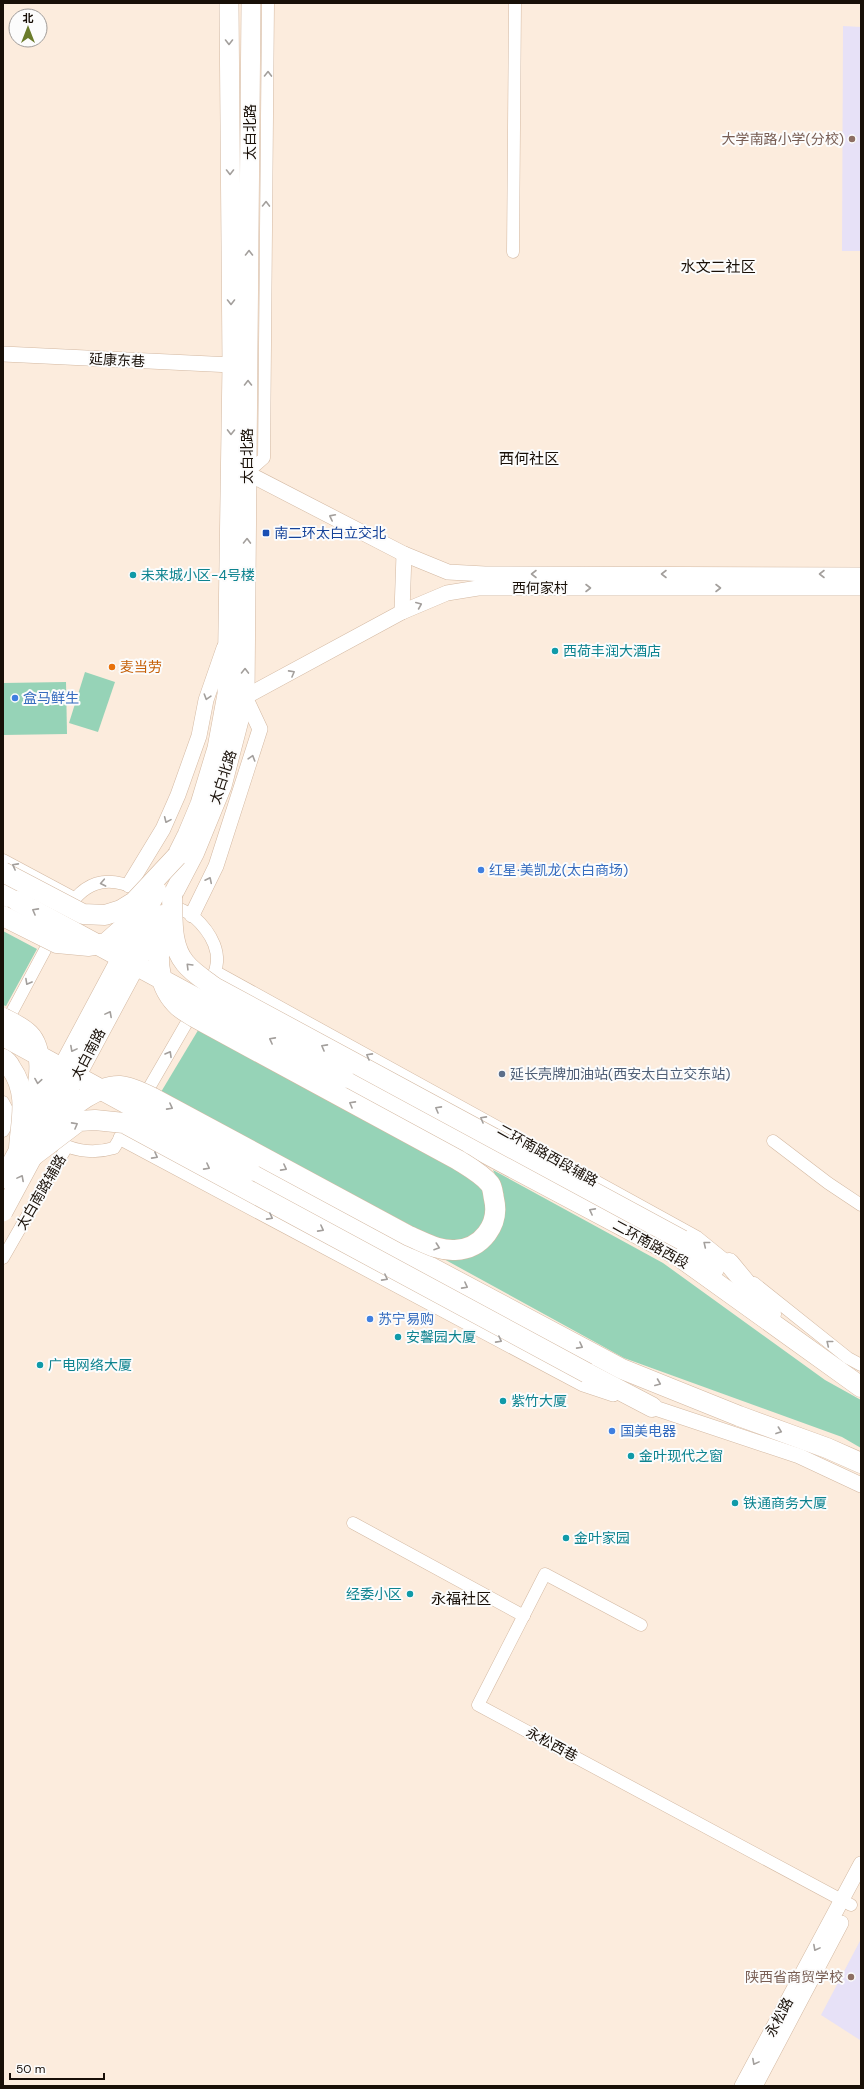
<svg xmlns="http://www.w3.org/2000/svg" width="864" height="2089" viewBox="0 0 864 2089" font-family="'DM Sans','Noto Sans SC',sans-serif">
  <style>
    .education { fill: #e7e1f7 }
    .green { fill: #96d3b7 }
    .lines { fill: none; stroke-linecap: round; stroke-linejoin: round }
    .minor-casing { stroke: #d3b8a1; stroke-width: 13 }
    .tertiary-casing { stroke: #d3b8a1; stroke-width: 16 }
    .primary-casing { stroke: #d3b8a1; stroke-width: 20 }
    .trunk-casing { stroke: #d3b8a1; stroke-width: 21 }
    .minor { stroke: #fff; stroke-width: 12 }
    .tertiary { stroke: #fff; stroke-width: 15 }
    .primary { stroke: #fff; stroke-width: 19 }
    .trunk { stroke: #fff; stroke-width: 20 }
    .primary-bridge-casing { stroke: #d3b8a1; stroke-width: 20; stroke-linecap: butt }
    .trunk-bridge-casing { stroke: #d3b8a1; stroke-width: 21; stroke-linecap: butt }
    .primary-bridge { stroke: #fff; stroke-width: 19 }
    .trunk-bridge { stroke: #fff; stroke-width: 20 }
    .oneway { stroke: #a39f9c }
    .education-dot { fill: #8d6e63; stroke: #fcfcfc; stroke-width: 1.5 }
    .transit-dot { fill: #1a4fb4; stroke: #fcfcfc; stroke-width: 1.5 }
    .culture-dot { fill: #0f9aa8; stroke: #fcfcfc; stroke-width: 1.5 }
    .food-dot { fill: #e8710a; stroke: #fcfcfc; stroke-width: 1.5 }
    .shop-dot { fill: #3f7fe0; stroke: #fcfcfc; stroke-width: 1.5 }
    .service-dot { fill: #5c6f8a; stroke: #fcfcfc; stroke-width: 1.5 }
    .labels { text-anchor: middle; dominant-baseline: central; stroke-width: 4; stroke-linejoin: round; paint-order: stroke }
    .street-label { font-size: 14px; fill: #180f07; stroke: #fcfcfc }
    .education-label { font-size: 14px; fill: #785e54; stroke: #fcfcfc; text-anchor: end }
    .transit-label { font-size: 14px; fill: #164399; stroke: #fcfcfc; text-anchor: start }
    .culture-label { font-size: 14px; fill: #0d838f; stroke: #fcfcfc; text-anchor: start }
    .food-label { font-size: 14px; fill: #c56008; stroke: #fcfcfc; text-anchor: start }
    .shop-label { font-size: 14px; fill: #366cbe; stroke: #fcfcfc; text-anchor: start }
    .service-label { font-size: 14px; fill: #4e5e75; stroke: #fcfcfc; text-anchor: start }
    .neighbourhood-label { font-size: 15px; fill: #180f07; stroke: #fcfcfc }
  </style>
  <rect width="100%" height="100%" fill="#fcecdd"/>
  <g class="education">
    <polygon points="843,26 861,27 861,251 842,251"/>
    <polygon points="861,1939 861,2052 860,2040 821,2015"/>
  </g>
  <g class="green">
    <polygon points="85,672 115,682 98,732 69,723"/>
    <polygon points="66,682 67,734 3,735 3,683"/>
    <polygon points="3,931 37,949 6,1006 3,1005"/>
    <polygon points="200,1027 477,1181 486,1195 488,1220 463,1243 436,1239 161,1092"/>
    <polygon points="493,1170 663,1263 825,1380 861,1400 861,1448 842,1437 624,1358 442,1258 504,1210 504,1195"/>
  </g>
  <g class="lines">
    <defs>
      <g id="minor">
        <polyline points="513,252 515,3"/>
        <polyline points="247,473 264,458 268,3"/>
        <polyline points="3,860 74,898"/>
        <path d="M168 904C176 907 186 911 193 916 211 932 225 955 212 978"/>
        <path d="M66 912C82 883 105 874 137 889"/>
        <polyline points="216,972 697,1237 734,1267"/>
        <polyline points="5,1025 53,935"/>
        <polyline points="142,1100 194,1010"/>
        <polyline points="3,1102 11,1117 26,1126"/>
        <polyline points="3,1131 11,1117"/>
        <path d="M49 1138C71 1150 90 1155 114 1148L125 1130"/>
        <polyline points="773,1141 828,1183 861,1205"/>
        <polyline points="3,1258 66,1148"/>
        <polyline points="754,1283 848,1358 861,1365"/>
        <polyline points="353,1523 524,1616"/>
        <polyline points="641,1625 545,1574 478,1705 851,1905"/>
      </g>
      <g id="tertiary">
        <polyline points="3,354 232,365"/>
        <polyline points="247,473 404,554 448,572 485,574 861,575"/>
        <polyline points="402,612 404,554"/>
        <polyline points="129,885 163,829 178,795 199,736 206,700 224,648"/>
        <polyline points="192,915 216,866 260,729 245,697 402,612 447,593 478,588 861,588"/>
        <polyline points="121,1138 583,1384 613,1394"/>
        <polyline points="643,1404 799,1456 861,1485"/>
        <polyline points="742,2086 861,1864"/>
        <polyline points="755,2086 841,1923"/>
      </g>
      <g id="primary">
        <polyline points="170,869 187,835 200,804 217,748 227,694 232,365 229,3"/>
        <polyline points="172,896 195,852 222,786 245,697 251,3"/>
      </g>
      <g id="trunk">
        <polyline points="3,894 17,901"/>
        <polyline points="344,1078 677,1255 861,1387"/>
        <polyline points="250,1171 622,1369 739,1416 827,1448 861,1463"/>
        <polyline points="682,1240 714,1269"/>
        <polyline points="729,1263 771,1314"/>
        <polyline points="587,1373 652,1407"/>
      </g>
    </defs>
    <use href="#minor" class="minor-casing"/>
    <use href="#tertiary" class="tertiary-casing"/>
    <use href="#primary" class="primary-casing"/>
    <use href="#trunk" class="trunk-casing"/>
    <use href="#minor" class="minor"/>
    <use href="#tertiary" class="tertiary"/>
    <use href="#primary" class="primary"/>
    <use href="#trunk" class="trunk"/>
    <defs>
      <g id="primary-bridge">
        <polyline points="3,1179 157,891"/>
        <polyline points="3,1212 162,916"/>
      </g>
      <g id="trunk-bridge">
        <polyline points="3,872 83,914 105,915 121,910 134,902 177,856"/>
        <path d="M172 896C173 918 170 945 185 963 193 973 205 980 214 987L682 1240"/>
        <polyline points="17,901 344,1078"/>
        <polyline points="3,916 57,943 89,946 106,943 149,905"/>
        <path d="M3 1018C11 1022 22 1027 29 1034 51 1056 32 1109 27 1136"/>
        <polyline points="3,1036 250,1171"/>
        <path d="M3 1059C7 1061 9 1064 11 1068 29 1094 21 1119 19 1148"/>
        <path d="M49 1127C66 1111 95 1085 120 1086 132 1087 145 1094 155 1099L409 1236C424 1242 438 1251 455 1250 482 1249 500 1224 494 1199 493 1195 493 1188 490 1184 482 1174 469 1167 458 1160L196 1018C190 1014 181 1010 176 1004 152 979 159 946 163 915"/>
        <polyline points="33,1156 79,1121 95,1120 124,1123 587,1373"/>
      </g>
    </defs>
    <use href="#primary-bridge" class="primary-bridge-casing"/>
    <use href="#trunk-bridge" class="trunk-bridge-casing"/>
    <use href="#primary-bridge" class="primary-bridge"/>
    <use href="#trunk-bridge" class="trunk-bridge"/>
  </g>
  <defs><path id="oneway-chevron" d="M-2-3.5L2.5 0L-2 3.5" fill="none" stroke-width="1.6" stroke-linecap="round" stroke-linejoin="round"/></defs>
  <g class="oneway">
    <use href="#oneway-chevron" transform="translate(229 42) rotate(90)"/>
    <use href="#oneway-chevron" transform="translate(268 74) rotate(-89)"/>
    <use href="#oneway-chevron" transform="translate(230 172) rotate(90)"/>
    <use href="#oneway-chevron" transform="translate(266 204) rotate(-89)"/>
    <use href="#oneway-chevron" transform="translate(249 253) rotate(-90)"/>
    <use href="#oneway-chevron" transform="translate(231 302) rotate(90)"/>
    <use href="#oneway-chevron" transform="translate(248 383) rotate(-90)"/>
    <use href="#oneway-chevron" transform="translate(231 432) rotate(91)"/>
    <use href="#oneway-chevron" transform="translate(332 517) rotate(-153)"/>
    <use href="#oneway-chevron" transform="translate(247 541) rotate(-89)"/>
    <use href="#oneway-chevron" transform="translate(534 574) rotate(-180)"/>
    <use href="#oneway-chevron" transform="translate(664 574) rotate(-180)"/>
    <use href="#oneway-chevron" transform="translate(822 574) rotate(-180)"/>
    <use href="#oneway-chevron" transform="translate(588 588)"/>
    <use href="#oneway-chevron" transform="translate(718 588)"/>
    <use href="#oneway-chevron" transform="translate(419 605) rotate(-23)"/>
    <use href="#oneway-chevron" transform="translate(245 671) rotate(-89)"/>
    <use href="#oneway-chevron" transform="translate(292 673) rotate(-29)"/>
    <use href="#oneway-chevron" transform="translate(207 697) rotate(107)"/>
    <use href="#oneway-chevron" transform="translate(252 758) rotate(-73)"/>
    <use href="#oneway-chevron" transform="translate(167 820) rotate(114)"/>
    <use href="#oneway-chevron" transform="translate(15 866) rotate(-152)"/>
    <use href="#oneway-chevron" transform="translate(209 880) rotate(-64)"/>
    <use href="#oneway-chevron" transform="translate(103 883) rotate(169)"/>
    <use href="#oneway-chevron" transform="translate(35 911) rotate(-151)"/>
    <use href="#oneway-chevron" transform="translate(189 966) rotate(-135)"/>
    <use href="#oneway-chevron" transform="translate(28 982) rotate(119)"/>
    <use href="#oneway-chevron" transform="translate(109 1014) rotate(-62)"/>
    <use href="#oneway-chevron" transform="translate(272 1040) rotate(-152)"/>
    <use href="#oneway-chevron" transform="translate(324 1047) rotate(-151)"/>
    <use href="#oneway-chevron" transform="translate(73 1049) rotate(118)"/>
    <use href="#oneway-chevron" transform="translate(169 1054) rotate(-60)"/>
    <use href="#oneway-chevron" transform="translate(369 1056) rotate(-151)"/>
    <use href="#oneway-chevron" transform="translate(38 1081) rotate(99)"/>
    <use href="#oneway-chevron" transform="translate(352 1104) rotate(-151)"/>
    <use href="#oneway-chevron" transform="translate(170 1107) rotate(28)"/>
    <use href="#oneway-chevron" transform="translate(438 1109) rotate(-151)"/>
    <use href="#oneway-chevron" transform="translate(483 1119) rotate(-151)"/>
    <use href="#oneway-chevron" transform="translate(75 1125) rotate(-29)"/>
    <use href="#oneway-chevron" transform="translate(155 1156) rotate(28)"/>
    <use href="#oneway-chevron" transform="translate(207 1167) rotate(28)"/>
    <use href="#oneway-chevron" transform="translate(284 1168) rotate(28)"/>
    <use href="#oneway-chevron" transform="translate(21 1178) rotate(-62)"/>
    <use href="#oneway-chevron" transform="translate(592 1211) rotate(-152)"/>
    <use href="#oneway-chevron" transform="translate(270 1217) rotate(28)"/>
    <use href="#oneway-chevron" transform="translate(321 1229) rotate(28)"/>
    <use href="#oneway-chevron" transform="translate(706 1244) rotate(-141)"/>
    <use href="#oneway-chevron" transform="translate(437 1247) rotate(19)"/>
    <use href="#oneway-chevron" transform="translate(385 1278) rotate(28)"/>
    <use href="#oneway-chevron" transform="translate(465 1286) rotate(28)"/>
    <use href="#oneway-chevron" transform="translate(499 1340) rotate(28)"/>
    <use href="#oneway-chevron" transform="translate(829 1343) rotate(-141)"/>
    <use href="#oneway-chevron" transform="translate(580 1346) rotate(28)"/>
    <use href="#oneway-chevron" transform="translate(658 1383) rotate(22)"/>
    <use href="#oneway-chevron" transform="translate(779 1431) rotate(20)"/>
    <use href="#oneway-chevron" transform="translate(816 1948) rotate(118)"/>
    <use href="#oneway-chevron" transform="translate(755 2062) rotate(118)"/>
  </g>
  <g class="education-dot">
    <circle cx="852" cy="139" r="4"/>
    <circle cx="851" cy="1977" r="4"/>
  </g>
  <rect class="transit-dot" x="262" y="529" width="8" height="8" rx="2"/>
  <g class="culture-dot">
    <circle cx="133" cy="575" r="4"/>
    <circle cx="555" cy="651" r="4"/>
    <circle cx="398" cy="1337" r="4"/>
    <circle cx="40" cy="1365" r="4"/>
    <circle cx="503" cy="1401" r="4"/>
    <circle cx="631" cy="1456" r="4"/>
    <circle cx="735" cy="1503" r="4"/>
    <circle cx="566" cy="1538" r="4"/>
    <circle cx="410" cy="1594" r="4"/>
  </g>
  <circle class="food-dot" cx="112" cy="667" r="4"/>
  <g class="shop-dot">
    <circle cx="15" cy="698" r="4"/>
    <circle cx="481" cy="870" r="4"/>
    <circle cx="370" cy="1319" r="4"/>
    <circle cx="612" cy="1431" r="4"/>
  </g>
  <circle class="service-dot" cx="502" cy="1074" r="4"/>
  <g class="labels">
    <g class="street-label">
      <text transform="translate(250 132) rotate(-90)">太白北路</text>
      <text transform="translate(117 360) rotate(3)">延康东巷</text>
      <text transform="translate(247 456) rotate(-90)">太白北路</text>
      <text x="540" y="588">西何家村</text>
      <text transform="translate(223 777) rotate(-72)">太白北路</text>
      <text transform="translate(88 1054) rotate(-62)">太白南路</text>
      <text transform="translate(548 1155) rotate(29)">二环南路西段辅路</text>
      <text transform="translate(41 1192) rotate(-60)">太白南路辅路</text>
      <text transform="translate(651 1244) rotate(29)">二环南路西段</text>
      <text transform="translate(552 1744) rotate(28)">永松西巷</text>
      <text transform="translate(779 2017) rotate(-62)">永松路</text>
    </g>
    <g class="education-label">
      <text x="844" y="139">大学南路小学(分校)</text>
      <text x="843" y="1977">陕西省商贸学校</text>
    </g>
    <g class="transit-label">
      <text x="274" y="533">南二环太白立交北</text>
    </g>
    <g class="culture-label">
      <text x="141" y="575">未来城小区-4号楼</text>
      <text x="563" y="651">西荷丰润大酒店</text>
      <text x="406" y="1337">安馨园大厦</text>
      <text x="48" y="1365">广电网络大厦</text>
      <text x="511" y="1401">紫竹大厦</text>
      <text x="639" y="1456">金叶现代之窗</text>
      <text x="743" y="1503">铁通商务大厦</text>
      <text x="574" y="1538">金叶家园</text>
      <text x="402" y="1594" text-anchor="end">经委小区</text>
    </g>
    <g class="food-label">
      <text x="120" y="667">麦当劳</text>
    </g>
    <g class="shop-label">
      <text x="23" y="698">盒马鲜生</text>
      <text x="489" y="870">红星·美凯龙(太白商场)</text>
      <text x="378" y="1319">苏宁易购</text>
      <text x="620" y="1431">国美电器</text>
    </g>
    <g class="service-label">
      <text x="510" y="1074">延长壳牌加油站(西安太白立交东站)</text>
    </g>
    <g class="neighbourhood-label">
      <text x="718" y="267">水文二社区</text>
      <text x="529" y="459">西何社区</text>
      <text x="461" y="1599">永福社区</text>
    </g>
  </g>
  <rect width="864" height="2089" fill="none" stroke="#180f07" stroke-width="8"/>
  <g transform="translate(28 28)"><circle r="19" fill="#fcfcfc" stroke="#a19d9a"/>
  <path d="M0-3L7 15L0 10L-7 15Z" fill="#6a7b2a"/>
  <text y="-6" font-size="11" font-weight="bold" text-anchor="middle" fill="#180f07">北</text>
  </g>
  <path d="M10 2073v6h94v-6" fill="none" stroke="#180f07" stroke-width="2"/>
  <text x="16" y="2073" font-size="12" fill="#180f07" stroke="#fcfcfc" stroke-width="3" paint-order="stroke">50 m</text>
</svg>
